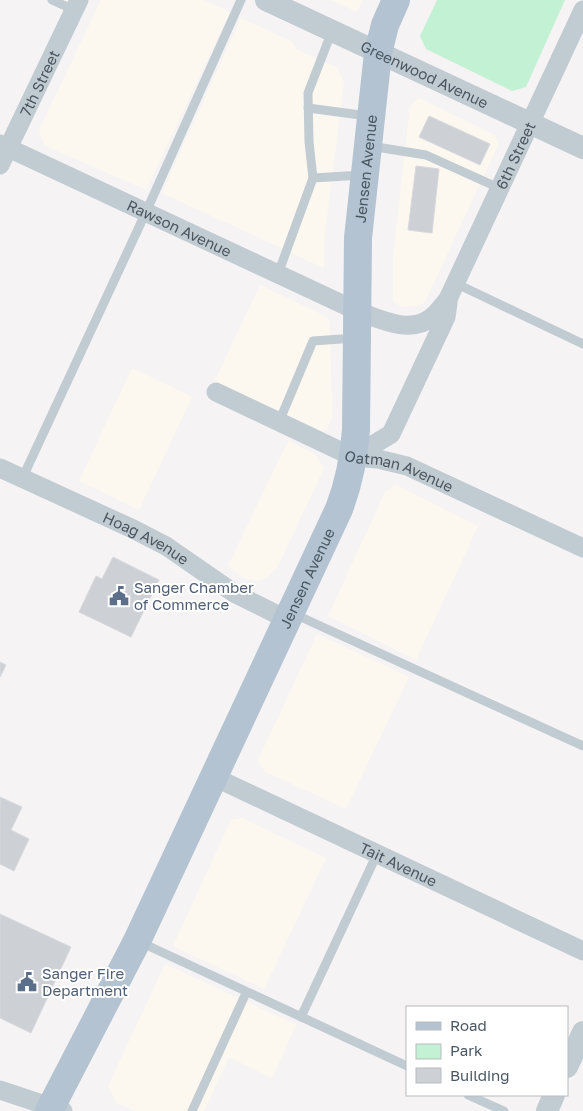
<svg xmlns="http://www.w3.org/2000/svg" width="583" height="1111" viewBox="0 0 583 1111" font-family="'Golos Text',sans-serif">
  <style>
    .commercial { fill: #fdf8ef }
    .green { fill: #c3f1d3 }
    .building { fill: #cdd0d5; stroke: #d7d9de }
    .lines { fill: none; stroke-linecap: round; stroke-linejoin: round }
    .service { stroke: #c1cbd2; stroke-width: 9 }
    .minor { stroke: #c1cbd2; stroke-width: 19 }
    .tertiary { stroke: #c1cbd2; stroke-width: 22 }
    .primary { stroke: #b3c3d1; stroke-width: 28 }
    .labels { text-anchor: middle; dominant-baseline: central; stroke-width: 4; stroke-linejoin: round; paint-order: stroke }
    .street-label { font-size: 15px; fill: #4a5761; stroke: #fff }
    .service-label { font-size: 15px; fill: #4e5e75; stroke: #fff; text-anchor: start }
  </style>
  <rect width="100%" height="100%" fill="#f5f3f3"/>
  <g class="commercial">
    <polygon points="101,0 204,0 230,12 146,190 44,145 39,130"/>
    <polygon points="331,0 363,0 357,12"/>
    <polygon points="241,18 291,41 297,50 337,67 344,83 324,241 324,268 162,193"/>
    <polygon points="419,98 495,135 498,145 425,302 417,306 401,307 393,301 393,256 410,106"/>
    <polygon points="260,285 327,317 330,323 332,416 330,423 326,430 320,430 214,382"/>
    <polygon points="132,368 192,397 139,510 79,481"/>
    <polygon points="288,441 315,454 324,468 277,568 267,577 258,581 245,579 228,566"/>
    <polygon points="395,484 478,526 416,660 328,616 385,492"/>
    <polygon points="317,634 409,677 346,809 264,771 258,760"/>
    <polygon points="242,818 326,858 264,989 173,946 231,820"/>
    <polygon points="165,964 296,1025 272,1078 229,1057 204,1111 135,1111 117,1103 108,1086"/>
  </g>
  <polygon class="green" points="437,0 565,0 526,87 512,91 426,49 420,36"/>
  <g class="building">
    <polygon points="429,116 490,144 480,165 419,137"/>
    <polygon points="416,166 439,169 432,233 408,230"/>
    <polygon points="113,557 159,580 131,637 79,612 96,576 102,579"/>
    <polygon points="0,662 6,665 0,677"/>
    <polygon points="0,797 22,807 11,830 29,839 14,871 0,864"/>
    <polygon points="0,914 71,947 31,1033 0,1018"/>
  </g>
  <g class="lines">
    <g class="service">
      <polyline points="52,0 74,10"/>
      <polyline points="308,108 368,116"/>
      <polyline points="370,146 426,155 499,188"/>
      <polyline points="313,178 362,175"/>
      <polyline points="278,274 313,178 309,142 308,93 332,31"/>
      <polyline points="455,283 583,344"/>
      <polyline points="279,422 313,341 355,338"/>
      <polyline points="22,479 146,212 241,0"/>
      <polyline points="292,613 583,746"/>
      <polyline points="140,942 407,1066"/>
      <polyline points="301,1017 377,854"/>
      <polyline points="468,1095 504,1111"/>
      <polyline points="192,1111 246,993"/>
    </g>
    <g class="minor">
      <path id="s1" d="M0 144 357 311C379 319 411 335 432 317 438 312 443 305 448 299L583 10"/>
      <path id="s2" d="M0 165 79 0"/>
      <path id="s3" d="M216 392 353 457 378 459 407 466 583 548"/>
      <polyline points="353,457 391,434 446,317 448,303"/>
      <path id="s4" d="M0 468 133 529 166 546 234 593 288 620"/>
      <path id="s5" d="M214 777 583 951"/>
      <polyline points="0,1090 63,1111"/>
    </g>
    <g class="tertiary">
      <path id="s6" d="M266 0 583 148"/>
      <polyline points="567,1067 583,1032"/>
      <polyline points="547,1111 554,1095"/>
    </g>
    <path class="primary" id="s7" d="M49 1111 137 941 339 509C349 483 354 457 356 430L358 238 378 53 385 25 396 0"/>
  </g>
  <defs>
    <symbol id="civic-bare" viewBox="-9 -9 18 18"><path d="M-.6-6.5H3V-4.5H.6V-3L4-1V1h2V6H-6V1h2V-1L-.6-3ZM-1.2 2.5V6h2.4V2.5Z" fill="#5c6f8a" stroke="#fff" stroke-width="2.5" paint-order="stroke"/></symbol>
  </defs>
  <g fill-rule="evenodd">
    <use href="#civic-bare" x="105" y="582" width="28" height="28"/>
    <use href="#civic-bare" x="13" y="968" width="28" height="28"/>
  </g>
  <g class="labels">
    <g class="street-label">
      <text stroke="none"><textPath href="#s6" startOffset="175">Greenwood Avenue</textPath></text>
      <text stroke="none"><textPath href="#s2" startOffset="91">7th Street</textPath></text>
      <text stroke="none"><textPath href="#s1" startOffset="656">6th Street</textPath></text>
      <text stroke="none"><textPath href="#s7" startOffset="1011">Jensen Avenue</textPath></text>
      <text stroke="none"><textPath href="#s1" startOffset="198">Rawson Avenue</textPath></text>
      <text stroke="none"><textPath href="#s3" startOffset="200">Oatman Avenue</textPath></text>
      <text stroke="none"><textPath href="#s4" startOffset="162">Hoag Avenue</textPath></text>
      <text stroke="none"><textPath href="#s7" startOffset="592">Jensen Avenue</textPath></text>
      <text stroke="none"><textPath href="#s5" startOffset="204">Tait Avenue</textPath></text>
    </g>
    <g class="service-label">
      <text x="134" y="587">Sanger Chamber<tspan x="134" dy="17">of Commerce</tspan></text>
      <text x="42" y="973">Sanger Fire<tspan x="42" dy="17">Department</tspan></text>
    </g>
  </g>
  <rect x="406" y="1006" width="162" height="90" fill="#ffffff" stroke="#b7bcc0"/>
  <rect x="416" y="1022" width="25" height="8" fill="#b3c3d1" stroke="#b7bcc0"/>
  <text x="450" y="1031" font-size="15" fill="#4a5761">Road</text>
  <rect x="416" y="1044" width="25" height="15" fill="#c3f1d3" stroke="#b7bcc0"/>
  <text x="450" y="1056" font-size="15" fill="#4a5761">Park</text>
  <rect x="416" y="1068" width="25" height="15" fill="#cdd0d5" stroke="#b7bcc0"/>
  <text x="450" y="1081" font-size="15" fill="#4a5761">Building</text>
</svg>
